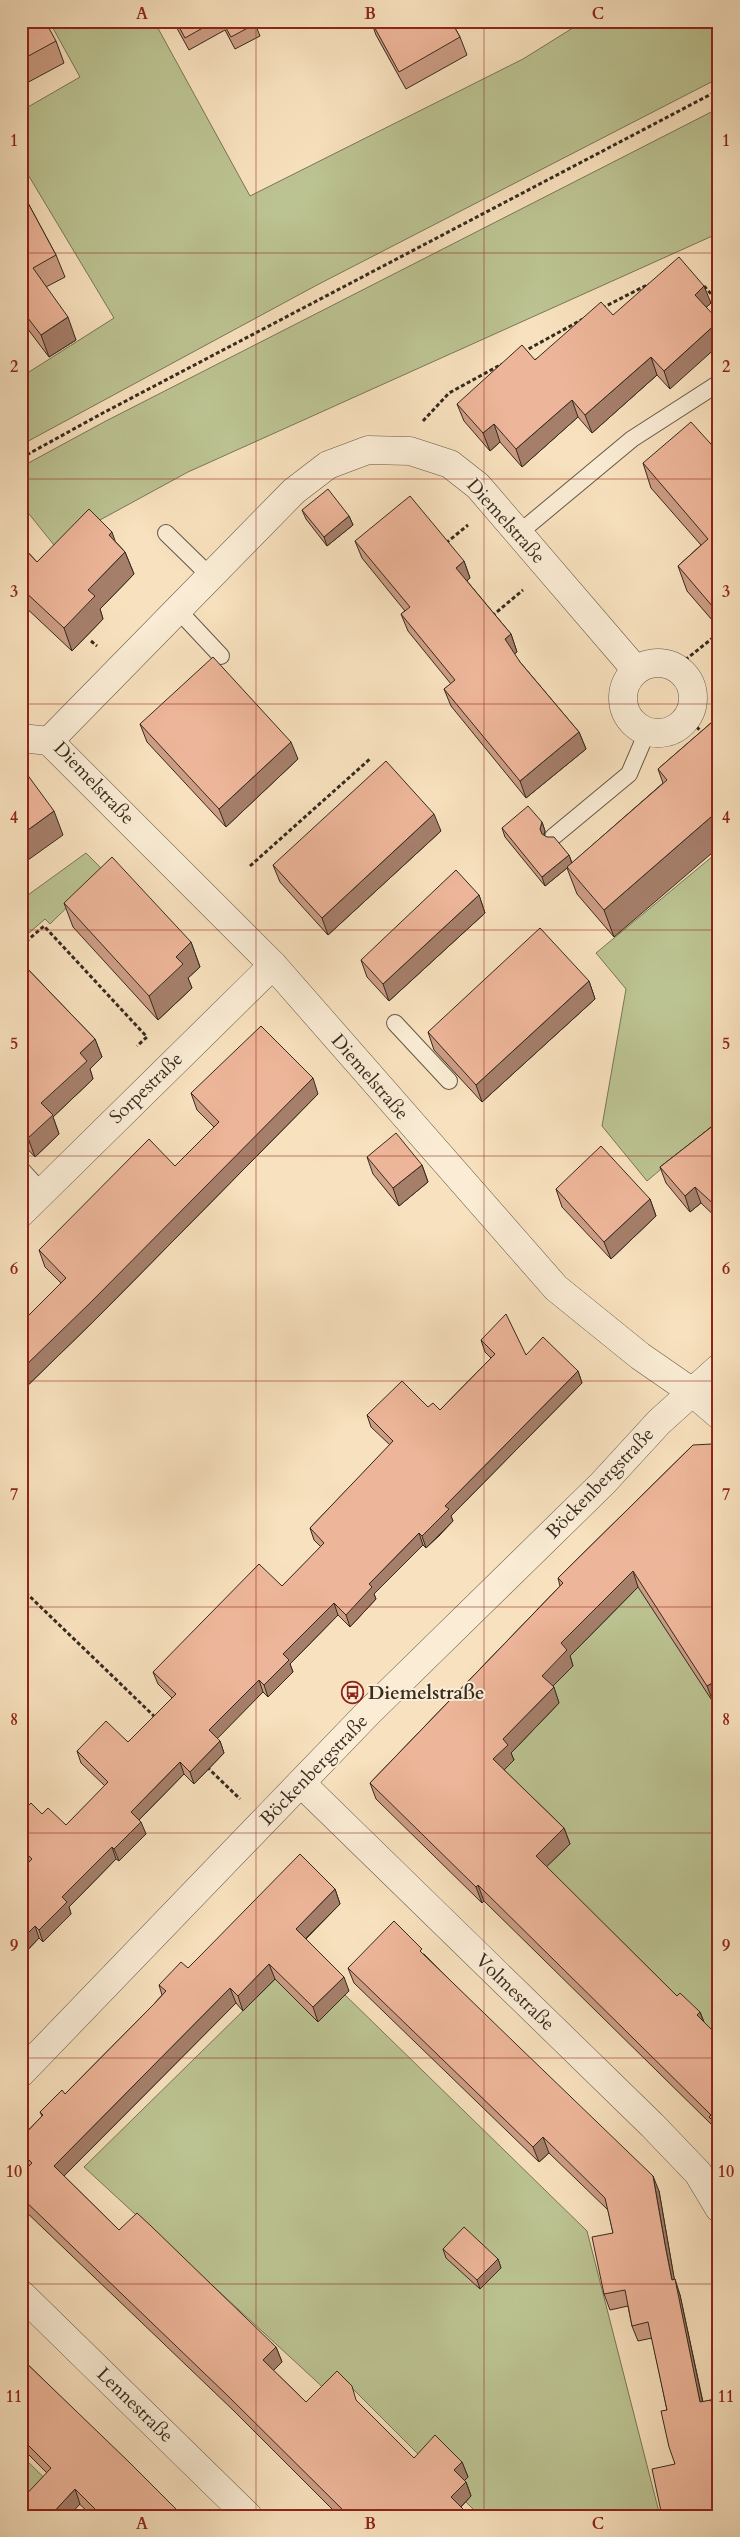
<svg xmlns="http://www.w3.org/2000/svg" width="740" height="2537" viewBox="0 0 740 2537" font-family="Cardo,serif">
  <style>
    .green { fill: #bcc392; stroke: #787758 }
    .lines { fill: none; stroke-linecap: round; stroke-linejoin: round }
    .lane-casing { stroke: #665847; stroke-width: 18 }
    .street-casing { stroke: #665847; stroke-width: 29 }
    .path { stroke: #352b1f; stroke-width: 3; stroke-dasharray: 4 2.5; stroke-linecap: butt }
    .lane { stroke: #faecd5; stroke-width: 16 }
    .street { stroke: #faecd5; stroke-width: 28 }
    .wall { fill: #cc9c84; stroke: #352b1f }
    .shaded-wall { fill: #a67f6b; stroke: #352b1f }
    .building { fill: #edb599; stroke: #352b1f }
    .grid { fill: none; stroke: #8f2418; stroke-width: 1; stroke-opacity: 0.55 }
    .labels { text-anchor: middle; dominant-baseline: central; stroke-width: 4; stroke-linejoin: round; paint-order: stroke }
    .street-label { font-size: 19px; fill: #352b1f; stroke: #faecd5 }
    .poi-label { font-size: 19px; font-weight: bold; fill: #352b1f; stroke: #faecd5; text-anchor: start }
    .neatline { fill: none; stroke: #8f2418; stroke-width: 2 }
    .grid-label { font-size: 16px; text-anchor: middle; font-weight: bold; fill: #8f2418 }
  </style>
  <rect width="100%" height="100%" fill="#f8e1be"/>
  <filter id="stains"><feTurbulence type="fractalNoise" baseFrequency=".004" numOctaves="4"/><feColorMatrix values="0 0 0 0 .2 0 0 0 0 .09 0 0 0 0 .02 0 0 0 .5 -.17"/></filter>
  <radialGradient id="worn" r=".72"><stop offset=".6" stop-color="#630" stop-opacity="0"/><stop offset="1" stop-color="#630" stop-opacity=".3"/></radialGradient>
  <g class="green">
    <polygon points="49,21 154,21 250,196 523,59 584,21 719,21 719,78 317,285 21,445 21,377 114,318 21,163 21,111 80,77"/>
    <polygon points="719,108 719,233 188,472 54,545 21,504 21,467 104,422"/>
    <polygon points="719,851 719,1120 647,1181 602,1126 626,989 596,953"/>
    <polygon points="86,853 104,871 50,924 45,919 21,940 21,900"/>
    <polygon points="625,1574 719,1581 719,2042 541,1861 486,1756"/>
    <polygon points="302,1953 587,2231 660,2516 480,2516 343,2379 328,2392 84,2167"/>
    <polygon points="21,2455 83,2516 21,2516"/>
  </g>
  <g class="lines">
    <defs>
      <g id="lane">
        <polyline points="166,533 210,576"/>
        <polyline points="519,533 632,439 719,383"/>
        <polyline points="177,609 221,656"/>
        <polyline points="553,837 629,774 647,732"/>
        <polyline points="395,1023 449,1081"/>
        <polyline points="21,1169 41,1191"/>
      </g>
      <g id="street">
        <circle cx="658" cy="698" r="35"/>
        <polyline points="21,738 49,741"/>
        <polyline points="49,741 273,965 556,1288 640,1356 692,1392 719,1415"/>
        <polyline points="49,741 294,491 328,465 368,450 410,451 450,464 478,486 636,670"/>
        <polyline points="21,1213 273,965"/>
        <polyline points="301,1783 652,2125 698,2173 719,2208"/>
        <polyline points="21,2073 368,1713 603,1483 659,1422 719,1368"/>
        <polyline points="21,2294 248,2516"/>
      </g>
    </defs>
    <use href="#lane" class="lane-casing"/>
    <use href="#street" class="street-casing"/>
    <g class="path">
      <polyline points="704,286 719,303"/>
      <polyline points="602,308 649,284"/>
      <polyline points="523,352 583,319"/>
      <polyline points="423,421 449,393 502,364"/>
      <polyline points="21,458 101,414 719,90"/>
      <polyline points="446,543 468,525"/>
      <polyline points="492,616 523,590"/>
      <polyline points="91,641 97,646"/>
      <polyline points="675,668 719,633"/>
      <polyline points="687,718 703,733"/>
      <polyline points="250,866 371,758"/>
      <polyline points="21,946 44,926 147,1037 137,1046"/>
      <polyline points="21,1588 156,1718"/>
      <polyline points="207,1767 240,1799"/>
    </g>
    <use href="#lane" class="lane"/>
    <use href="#street" class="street"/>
  </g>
  <g class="wall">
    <polygon points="173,21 254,21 260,36 235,49 225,30 189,50"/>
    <polygon points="371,21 451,21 460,37 467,55 406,89 376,35"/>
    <polygon points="21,22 56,41 64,63 21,86"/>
    <polygon points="21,190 56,255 65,277 46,287 76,340 49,357 21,320"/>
    <polygon points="711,303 706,307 670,389 657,375 592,433 578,417 522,467 500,442 490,451 464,421 457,404 613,315"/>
    <polygon points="719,453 719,628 687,591 678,566 701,545 651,488 643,463"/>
    <polygon points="302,510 349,516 353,525 327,546 306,519"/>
    <polygon points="115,541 125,552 134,574 100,609 103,619 72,651 21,603 21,545 37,562"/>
    <polygon points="355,541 464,561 470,578 467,581 511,634 517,652 514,654 520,662 579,732 586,749 526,798 451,706 444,689 451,684 408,631 401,614 405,611 362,558"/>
    <polygon points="719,716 614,937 577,894 567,868 545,886 505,837 502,828 542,822 545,831 544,835 569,855 572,863 663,783 658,769"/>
    <polygon points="140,724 298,759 226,827 147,742"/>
    <polygon points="441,831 328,935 280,882 273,865"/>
    <polygon points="479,895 485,913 389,1001 367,977 361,960"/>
    <polygon points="64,903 191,942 200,967 188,978 192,988 158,1020 73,927"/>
    <polygon points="21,962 95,1039 102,1057 90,1069 93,1079 53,1117 59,1134 35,1157 21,1142"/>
    <polygon points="589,981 595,999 482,1102 434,1050 428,1032"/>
    <polygon points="191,1093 318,1094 97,1318 21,1392 21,1323 61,1283 45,1267 39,1250 175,1166 214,1127 197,1110"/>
    <polygon points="719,1121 719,1220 701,1203 690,1212 666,1183 660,1167"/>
    <polygon points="367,1157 422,1165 428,1182 399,1206 373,1174"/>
    <polygon points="556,1189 650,1199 656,1216 611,1259 562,1207"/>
    <polygon points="481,1340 578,1371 582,1383 451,1516 453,1521 439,1536 426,1548 423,1545 374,1594 376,1599 350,1627 338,1615 290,1664 293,1672 268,1697 263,1692 217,1738 220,1741 224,1753 194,1784 184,1774 139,1820 146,1834 119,1861 116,1859 69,1907 71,1914 43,1942 39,1938 21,1957 21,1870 28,1863 21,1856 21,1813 42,1814 66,1825 105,1786 81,1763 77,1751 128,1742 172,1698 158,1684 153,1672 282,1586 321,1547 314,1540 310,1528 390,1445 371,1427 367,1415 428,1407 440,1410 491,1358 485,1352"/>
    <polygon points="693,1445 713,1702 638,1587 570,1656 573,1666 553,1686 559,1703 511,1753 514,1760 504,1770 564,1828 570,1844 546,1867 677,1996 700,2012 704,2022 719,2037 719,2137 714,2133 712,2125 484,1901 482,1903 376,1799 370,1783 560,1586 558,1578"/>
    <polygon points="335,1889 340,1904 306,1939 349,1991 318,2022 275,1979 243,2011 236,2003 64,2176 119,2230 276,2347 282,2362 273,2370 306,2402 357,2401 414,2458 462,2462 468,2477 464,2480 466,2482 471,2496 461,2507 470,2516 339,2516 234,2411 21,2207 21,2174 27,2167 21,2161 21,2138 42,2116 40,2112 65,2094 154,2004 162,1995 159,1985 188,1968"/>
    <polygon points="424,1954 659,2191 672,2266 674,2279 680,2295 703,2402 711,2400 717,2416 675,2464 667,2410 652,2338 638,2341 632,2326 628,2306 610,2310 604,2294 613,2233 608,2210 549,2153 539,2162 354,1983 348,1968"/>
    <polygon points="443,2249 498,2259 501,2268 480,2289 446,2258"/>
    <polygon points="21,2358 183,2516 92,2516 47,2473 21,2447"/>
  </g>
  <g class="shaded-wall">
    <polygon points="704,286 711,303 701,312 695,295"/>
    <polygon points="68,317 76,340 49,357 41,335"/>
    <polygon points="719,321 719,345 670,389 664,371"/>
    <polygon points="651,357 657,375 592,433 585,415"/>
    <polygon points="572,400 578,417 522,467 516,449"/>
    <polygon points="494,424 500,442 490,451 483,433"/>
    <polygon points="349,516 353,525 327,546 324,537"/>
    <polygon points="112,532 120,555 109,535"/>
    <polygon points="125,552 134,574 100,609 103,619 72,651 64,628 88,590"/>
    <polygon points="464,561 470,578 462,585 456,568"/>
    <polygon points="511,634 517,652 511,657 505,639"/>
    <polygon points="579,732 586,749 526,798 520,781"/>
    <polygon points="291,742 298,759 226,827 219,809"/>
    <polygon points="719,810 719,847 614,937 604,910"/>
    <polygon points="54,811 63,835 21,865 21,835"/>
    <polygon points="434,814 441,831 328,935 322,918"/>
    <polygon points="542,822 545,831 543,838 540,829"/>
    <polygon points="569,855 572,864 545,886 542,877"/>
    <polygon points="479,895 485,913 389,1001 383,984"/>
    <polygon points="191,942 200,967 188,978 192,988 158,1020 149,996 176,957"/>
    <polygon points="589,981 595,999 482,1102 476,1085"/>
    <polygon points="95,1039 102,1057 90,1069 93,1079 53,1117 59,1134 35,1157 28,1138 41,1103 80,1053"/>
    <polygon points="313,1078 318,1094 97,1318 21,1392 21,1370"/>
    <polygon points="422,1165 428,1182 399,1206 393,1188"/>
    <polygon points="695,1187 701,1203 690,1212 685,1196"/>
    <polygon points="650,1199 656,1216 611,1259 604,1242"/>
    <polygon points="578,1371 582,1383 451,1516 453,1521 426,1548 422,1536 445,1506"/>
    <polygon points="419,1533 423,1545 374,1594 376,1599 350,1627 346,1615 369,1584"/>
    <polygon points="633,1571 638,1587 570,1656 573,1666 548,1691 542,1676 561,1643"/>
    <polygon points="334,1603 338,1615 290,1664 293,1672 268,1697 264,1685 283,1654"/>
    <polygon points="719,1679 719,1698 713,1702 707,1686"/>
    <polygon points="259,1680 263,1692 214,1742 209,1730"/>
    <polygon points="554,1687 559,1703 511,1753 514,1760 499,1775 493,1759 503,1739"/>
    <polygon points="220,1741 224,1753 194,1784 190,1772"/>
    <polygon points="180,1762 184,1774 135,1824 131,1812"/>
    <polygon points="141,1822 146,1834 119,1861 114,1849"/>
    <polygon points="564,1828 570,1844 541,1872 536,1856"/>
    <polygon points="112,1847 116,1859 69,1907 71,1914 43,1942 39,1930 62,1897"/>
    <polygon points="478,1885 484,1901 482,1903 476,1887"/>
    <polygon points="335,1889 340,1904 301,1943 296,1929"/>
    <polygon points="35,1926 39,1938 21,1957 21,1940"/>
    <polygon points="269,1964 275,1979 243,2011 238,1996"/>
    <polygon points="344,1977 349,1991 318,2022 313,2007"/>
    <polygon points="230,1988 236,2003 59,2181 54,2166"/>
    <polygon points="700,2012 706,2028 697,2015"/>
    <polygon points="543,2137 549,2153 539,2162 533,2147"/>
    <polygon points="653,2176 659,2191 672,2266 677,2293 675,2279 680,2295 706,2418 700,2402 672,2280 666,2250"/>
    <polygon points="498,2259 501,2268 480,2289 477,2280"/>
    <polygon points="276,2347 282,2362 269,2375 263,2360"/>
    <polygon points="711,2400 717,2416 719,2425 719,2441"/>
    <polygon points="462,2462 468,2477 460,2485 454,2470"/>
    <polygon points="466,2482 471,2496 456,2512 451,2497"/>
    <polygon points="75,2489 80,2504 69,2516 50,2516"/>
  </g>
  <g class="building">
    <polygon points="23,21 45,21 56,41 21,60 21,22"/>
    <polygon points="176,21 215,21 185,38"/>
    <polygon points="222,21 254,21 255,24 231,37"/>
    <polygon points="371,21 451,21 460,37 399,72"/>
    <polygon points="21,190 56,255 33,268 68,317 41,335 21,309"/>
    <polygon points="679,257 704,286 695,295 719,321 664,371 651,357 585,415 572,400 516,449 494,424 483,433 457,404 522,345 535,360 601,302 613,315"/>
    <polygon points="691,422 719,453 719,614 678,566 708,539 643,463"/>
    <polygon points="328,489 349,516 324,537 302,510"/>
    <polygon points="410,496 464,561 456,568 511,634 505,639 520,662 579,732 520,781 444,689 455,680 401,614 410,607 355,541"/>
    <polygon points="89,509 112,532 109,535 125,552 88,590 95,596 64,628 21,588 21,545 37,562"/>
    <polygon points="213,657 291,742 219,809 140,724"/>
    <polygon points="719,716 719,810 604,910 567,867 667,780 658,769"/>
    <polygon points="386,761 434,814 322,918 273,865"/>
    <polygon points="21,766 54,811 21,835"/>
    <polygon points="528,806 542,822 540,829 542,834 547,837 554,837 569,855 542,877 502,828"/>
    <polygon points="112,857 191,942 176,957 183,964 149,996 64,903"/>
    <polygon points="456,870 479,895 383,984 361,960"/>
    <polygon points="540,928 589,981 476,1085 428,1032"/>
    <polygon points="21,962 95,1039 80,1053 87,1061 41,1103 53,1115 28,1138 21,1131"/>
    <polygon points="261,1026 313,1078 91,1302 21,1370 21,1323 66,1278 39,1250 149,1139 175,1166 219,1122 191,1093"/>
    <polygon points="719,1121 719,1209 695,1187 685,1196 660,1167"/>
    <polygon points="396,1133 422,1165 393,1188 367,1157"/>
    <polygon points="601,1146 650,1199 604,1242 556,1189"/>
    <polygon points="506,1314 526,1355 543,1337 578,1371 445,1506 449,1509 422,1536 419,1533 369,1584 372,1587 346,1615 334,1603 283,1654 289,1660 264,1685 259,1680 209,1730 220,1741 190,1772 180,1762 131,1812 141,1822 114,1849 112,1847 62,1897 67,1902 39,1930 35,1926 21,1940 21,1870 32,1859 21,1848 21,1813 31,1803 42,1814 48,1808 66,1825 108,1782 77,1751 106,1721 128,1742 176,1694 153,1672 259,1564 282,1586 324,1543 310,1528 393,1441 367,1415 402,1381 428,1407 433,1403 440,1410 495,1354 481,1340"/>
    <polygon points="712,1444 719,1455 719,1679 707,1686 633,1571 561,1643 567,1650 542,1676 554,1687 503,1739 508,1745 493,1759 564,1828 536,1856 677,1996 680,1993 700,2012 697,2015 719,2037 719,2127 709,2117 711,2115 478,1885 476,1887 370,1783 563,1583 558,1578 693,1445"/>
    <polygon points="300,1854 335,1889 296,1929 344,1977 313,2007 269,1964 238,1996 230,1988 54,2166 119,2230 137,2213 151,2226 276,2347 263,2360 306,2402 337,2371 352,2386 356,2400 414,2458 435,2435 462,2462 454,2470 466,2482 451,2497 470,2516 349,2516 228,2396 21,2197 21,2174 32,2163 21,2152 21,2138 43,2115 40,2112 62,2090 65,2094 154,2004 166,1991 159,1985 181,1962 188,1968 200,1956"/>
    <polygon points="394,1921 422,1949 420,1951 517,2045 653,2176 666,2250 672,2280 675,2279 700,2402 711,2400 719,2441 719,2516 662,2516 652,2469 675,2464 669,2447 661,2411 667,2410 648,2322 632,2326 625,2290 604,2294 592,2237 613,2233 605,2198 543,2137 533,2147 348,1968"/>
    <polygon points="464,2227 498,2259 477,2280 443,2249"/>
    <polygon points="21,2358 128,2461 183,2516 102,2516 75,2489 50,2516 21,2516 21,2500 51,2468 21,2438"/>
  </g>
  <path class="grid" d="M256 21V2516M484 21V2516M21 253H719M21 479H719M21 704H719M21 930H719M21 1156H719M21 1381H719M21 1607H719M21 1833H719M21 2058H719M21 2284H719"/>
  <defs>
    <symbol id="bus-ring" viewBox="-11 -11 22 22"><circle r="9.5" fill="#faecd5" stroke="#8f2418" stroke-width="1.5"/><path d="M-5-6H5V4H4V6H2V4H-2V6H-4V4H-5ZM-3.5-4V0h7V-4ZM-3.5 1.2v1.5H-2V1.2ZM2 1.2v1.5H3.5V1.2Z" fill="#8f2418"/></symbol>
  </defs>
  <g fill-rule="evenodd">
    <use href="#bus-ring" x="340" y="1680" width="25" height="25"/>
  </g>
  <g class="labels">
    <g class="street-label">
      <text transform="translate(506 521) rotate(48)">Diemelstraße</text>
      <text transform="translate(94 783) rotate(46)">Diemelstraße</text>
      <text transform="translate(370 1077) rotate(49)">Diemelstraße</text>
      <text transform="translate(146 1088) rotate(-44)">Sorpestraße</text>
      <text transform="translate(600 1483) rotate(-46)">Böckenbergstraße</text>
      <text transform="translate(314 1770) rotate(-46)">Böckenbergstraße</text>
      <text transform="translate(515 1992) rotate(44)">Volmestraße</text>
      <text transform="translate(135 2405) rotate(44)">Lennestraße</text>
    </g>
    <g class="poi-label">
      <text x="368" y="1693">Diemelstraße</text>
    </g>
  </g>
  <rect width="740" height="2537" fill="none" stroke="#f8e1be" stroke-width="55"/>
  <rect x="28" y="28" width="684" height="2482" class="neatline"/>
  <g class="grid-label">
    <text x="142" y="19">A</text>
    <text x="370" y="19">B</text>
    <text x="598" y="19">C</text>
    <text x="14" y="146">1</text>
    <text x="726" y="146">1</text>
    <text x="14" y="372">2</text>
    <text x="726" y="372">2</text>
    <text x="14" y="597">3</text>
    <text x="726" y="597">3</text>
    <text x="14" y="823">4</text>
    <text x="726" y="823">4</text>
    <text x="14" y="1049">5</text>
    <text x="726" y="1049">5</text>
    <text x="14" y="1274">6</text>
    <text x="726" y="1274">6</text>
    <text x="14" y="1500">7</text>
    <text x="726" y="1500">7</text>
    <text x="14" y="1725">8</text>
    <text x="726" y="1725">8</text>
    <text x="14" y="1951">9</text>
    <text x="726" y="1951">9</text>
    <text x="14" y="2177">10</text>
    <text x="726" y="2177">10</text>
    <text x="14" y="2402">11</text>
    <text x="726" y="2402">11</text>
    <text x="142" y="2529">A</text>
    <text x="370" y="2529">B</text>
    <text x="598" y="2529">C</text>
  </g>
  <rect width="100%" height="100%" filter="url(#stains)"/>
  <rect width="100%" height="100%" fill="url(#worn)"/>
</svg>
